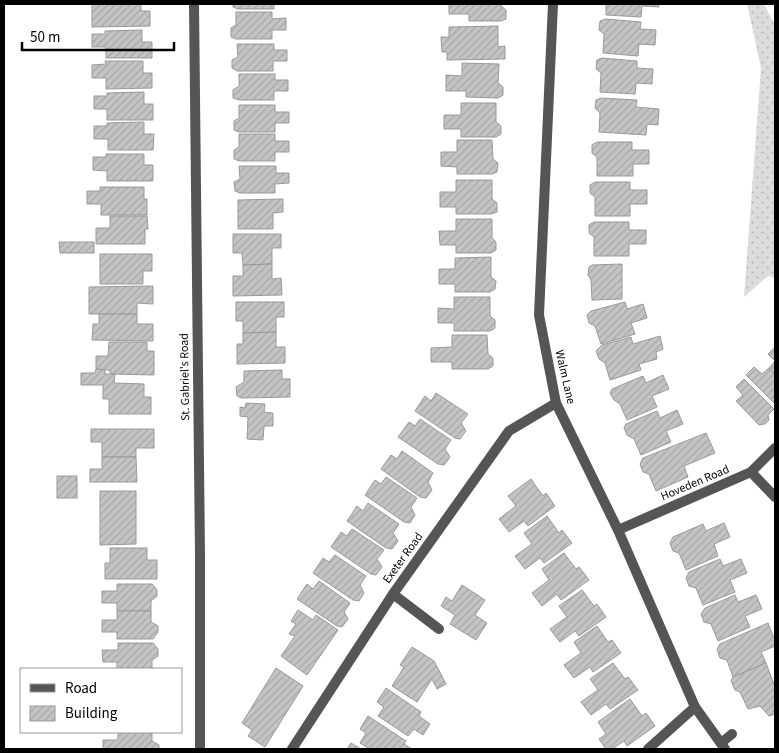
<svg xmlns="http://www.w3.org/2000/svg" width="779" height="753" viewBox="0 0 779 753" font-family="'Source Sans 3',sans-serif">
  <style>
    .grass { fill: url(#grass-dots) }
    .building { fill: url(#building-hatch); stroke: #999 }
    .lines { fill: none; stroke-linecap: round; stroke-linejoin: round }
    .lane { stroke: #555; stroke-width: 10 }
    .street { stroke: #555; stroke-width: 10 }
    .labels { text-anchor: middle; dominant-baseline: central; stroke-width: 5; stroke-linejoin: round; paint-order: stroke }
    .street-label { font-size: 12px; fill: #000; stroke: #fff }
  </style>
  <defs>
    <pattern id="grass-dots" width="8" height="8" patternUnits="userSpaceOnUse" patternTransform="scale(1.25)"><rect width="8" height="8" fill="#dcdcdc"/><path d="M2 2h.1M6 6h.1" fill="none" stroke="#bbb" stroke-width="1.8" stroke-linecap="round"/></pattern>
    <pattern id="building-hatch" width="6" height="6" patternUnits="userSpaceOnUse" patternTransform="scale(1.25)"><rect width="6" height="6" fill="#c4c4c4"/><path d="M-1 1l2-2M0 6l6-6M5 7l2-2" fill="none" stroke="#a7a7a7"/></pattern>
  </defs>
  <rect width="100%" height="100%" fill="#fff"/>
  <polygon class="grass" points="747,4 764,4 775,25 775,278 768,276 744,297 761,68"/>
  <g class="building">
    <polygon points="92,4 141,4 141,11 150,11 150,26 92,27"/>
    <polygon points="233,4 274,4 274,9 238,9 233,7"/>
    <polygon points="449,4 501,4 501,6 506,10 506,19 501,21 469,21 469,14 449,14"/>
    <polygon points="606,4 659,4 659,7 642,6 641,17 606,15"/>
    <polygon points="236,12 272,12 272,19 286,18 286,30 272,30 272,39 236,39 231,37 231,28 236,25"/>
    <polygon points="606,19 641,22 640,29 656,30 655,45 639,44 638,56 603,53 604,34 599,30 600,21"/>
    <polygon points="498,26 498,47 505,46 505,59 447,60 447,52 442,52 441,37 449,37 449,27"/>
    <polygon points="142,30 142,42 152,42 152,58 106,58 106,47 92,47 92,34 105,34 105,31"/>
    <polygon points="237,44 274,44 274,50 287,50 287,61 273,61 273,71 237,71 232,68 232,60 238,57"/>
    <polygon points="602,58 637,61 637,68 653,69 652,84 636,83 635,94 600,92 601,73 596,69 597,60"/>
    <polygon points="105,61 143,61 143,73 152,73 152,88 106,89 106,78 92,78 92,65 106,64"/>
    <polygon points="462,63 499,64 498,83 503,87 503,95 498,98 466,97 466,91 446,91 446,75 462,76"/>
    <polygon points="239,74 275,74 275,80 288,80 288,91 274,91 274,100 239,100 233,98 233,90 239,86"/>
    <polygon points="144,92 144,104 153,104 153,120 107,120 107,109 94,109 94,96 107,96 107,93"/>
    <polygon points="601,98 637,100 636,107 659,109 658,125 647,124 646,135 599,132 600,113 595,108 596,100"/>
    <polygon points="461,103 496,103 496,122 501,126 501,134 496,137 461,137 461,129 444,129 444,115 461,115"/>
    <polygon points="239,105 275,105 275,112 289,112 289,123 275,123 275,132 239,132 234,130 234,121 239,118"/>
    <polygon points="144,122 144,134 154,134 153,150 108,150 108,139 94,139 94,126 107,126 107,123"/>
    <polygon points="239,134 275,134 275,141 289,141 289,152 275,152 275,161 239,161 234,159 234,150 239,147"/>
    <polygon points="457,140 492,140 493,159 498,163 497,172 492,174 457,174 457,167 441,166 441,152 457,152"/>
    <polygon points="597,142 632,142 632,150 649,150 649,164 633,164 633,176 597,176 597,157 592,153 592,145"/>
    <polygon points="106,154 144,154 144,165 153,165 153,181 107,181 107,171 93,170 93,157 106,157"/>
    <polygon points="239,166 276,166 276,173 289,173 289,183 275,184 275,193 240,193 235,191 234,182 240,179"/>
    <polygon points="456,180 492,180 492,199 497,203 497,212 491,214 456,214 456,207 440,207 440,192 456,192"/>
    <polygon points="595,182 630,182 630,190 647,190 647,204 630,204 630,216 595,216 595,197 590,193 590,185"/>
    <polygon points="100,187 144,187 144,199 147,199 147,215 101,215 101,204 87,204 87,191 100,191"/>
    <polygon points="283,199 283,212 273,213 273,229 238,229 238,200"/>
    <polygon points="110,216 147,216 148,229 145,229 145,244 96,244 96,228 110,228"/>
    <polygon points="456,219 492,219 492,238 496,242 496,250 491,253 456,253 456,245 440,245 439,231 456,231"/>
    <polygon points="594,222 629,222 629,230 646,230 646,244 629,244 629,256 594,256 594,237 589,233 589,225"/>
    <polygon points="233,234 281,234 281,248 272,248 272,264 243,265 242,253 233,253"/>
    <polygon points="59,242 94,242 94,253 60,253"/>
    <polygon points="100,254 152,254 152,271 143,271 143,284 100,284"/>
    <polygon points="491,257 491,277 496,281 495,289 490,292 455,292 455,284 439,284 439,269 455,269 455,258"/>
    <polygon points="272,264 272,279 281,278 282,295 233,296 233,276 243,276 243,265"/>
    <polygon points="622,264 622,299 592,300 591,280 588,275 589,267 592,265"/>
    <polygon points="153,286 153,304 137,303 137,314 89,314 89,287"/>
    <polygon points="454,297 490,297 490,316 495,320 495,328 490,331 454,331 454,323 438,323 438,308 454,309"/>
    <polygon points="236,302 284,302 284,317 276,317 276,332 243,333 243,321 236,321"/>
    <polygon points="625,302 627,309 643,304 647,318 631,323 635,334 601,344 595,326 589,323 587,315 591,311"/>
    <polygon points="99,314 137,314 137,324 153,324 153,341 92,340 93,324 99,324"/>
    <polygon points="276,332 276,347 285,347 285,363 237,364 237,344 243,344 243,333"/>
    <polygon points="452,335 487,335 488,354 493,358 493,366 488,369 452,369 452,362 431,362 431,348 452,347"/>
    <polygon points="660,336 663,349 656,352 657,359 639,364 641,370 610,380 605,363 599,359 596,351 602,345 631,337 633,344"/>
    <polygon points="109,342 147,342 147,351 154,351 154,375 111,374 109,370 96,369 96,356 108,356"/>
    <polygon points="775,347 775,361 768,354"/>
    <polygon points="775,361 775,375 769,368"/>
    <polygon points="754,367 762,374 769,368 775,375 775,404 746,375"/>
    <polygon points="96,369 105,370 105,374 115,374 114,383 144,384 144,397 151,397 151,414 109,414 109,399 103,399 103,385 81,385 81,373 95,373"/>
    <polygon points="282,370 282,379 290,379 290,397 242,398 237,396 236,387 244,382 244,371"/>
    <polygon points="663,375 669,389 652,396 657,407 627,420 620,404 614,400 610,393 612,389 643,376 646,383"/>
    <polygon points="744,379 774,409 768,415 769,420 765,424 759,425 736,401 743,395 736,387"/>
    <polygon points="436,393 468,414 461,423 466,431 460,439 455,438 415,411 425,396 431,401"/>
    <polygon points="246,403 265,404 264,412 273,413 273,426 264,426 263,440 247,439 248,417 240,416 240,407 245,408"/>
    <polygon points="677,410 683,424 666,431 671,442 641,455 634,439 627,435 624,428 626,424 657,411 660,418"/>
    <polygon points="420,419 451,440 445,449 450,457 444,465 438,464 398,437 409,422 415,426"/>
    <polygon points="91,429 154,429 154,448 136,448 136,457 102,457 102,442 91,442"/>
    <polygon points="706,433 715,453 684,466 688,477 656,491 649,474 643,472 640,464 643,458"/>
    <polygon points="402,451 433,473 428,482 432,490 426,498 420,497 381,469 391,455 397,459"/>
    <polygon points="102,457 136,457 137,482 90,482 90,469 102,469"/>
    <rect x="57" y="476" width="20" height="22"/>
    <polygon points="386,477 417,498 411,507 415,515 410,523 404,522 365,495 375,480 381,484"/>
    <polygon points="531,479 543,496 546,493 555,506 528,526 524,521 509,532 499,519 516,506 508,496"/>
    <polygon points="100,491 136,491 136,544 100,545"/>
    <polygon points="368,503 399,524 393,533 398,541 392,549 386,548 347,521 357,506 363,511"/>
    <polygon points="547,516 559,533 562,530 572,543 544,563 540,558 525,569 515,556 532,544 524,533"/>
    <polygon points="724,523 730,537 714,544 718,556 686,570 679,553 673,551 670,543 673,537 703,524 706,531"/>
    <polygon points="352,529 384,550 377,559 382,567 376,575 371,574 331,547 341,532 347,536"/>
    <polygon points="110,548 147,548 147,560 157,560 157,579 105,579 105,563 110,563"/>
    <polygon points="564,553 576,569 579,567 589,580 561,600 557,594 542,606 532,593 549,580 542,569"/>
    <polygon points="335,555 366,576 360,585 364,593 359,601 353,600 313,573 323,558 329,562"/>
    <polygon points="720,559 723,566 741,559 747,573 730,580 735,592 703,605 696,588 689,586 686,578 689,572"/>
    <polygon points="319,581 350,603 344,612 348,619 342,627 337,626 297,599 307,584 313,589"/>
    <polygon points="117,584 152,584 157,590 157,596 151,601 151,611 117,611 117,603 102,603 102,591 117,591"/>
    <polygon points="462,585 485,600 475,615 487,623 476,640 450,624 455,615 441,606 446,597 452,601"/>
    <polygon points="582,590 594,606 597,604 606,617 579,636 575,631 560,642 550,629 567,617 559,606"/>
    <polygon points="735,595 738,602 756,595 762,609 745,616 750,627 718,641 711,624 704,622 701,614 705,608"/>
    <polygon points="298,610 313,620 316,615 338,630 307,675 281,656 295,636 289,634 296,624 291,621"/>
    <polygon points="117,611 151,611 151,622 158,626 158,632 153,639 117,639 117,632 102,632 102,620 117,620"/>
    <polygon points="768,623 775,640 775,646 761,652 766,663 733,677 727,660 720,658 717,649 720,644"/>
    <polygon points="597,626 608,642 612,640 621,653 593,672 590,667 574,678 564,665 581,653 574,642"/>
    <polygon points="118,643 153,643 158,649 158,656 152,660 152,669 117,669 117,662 103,662 102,650 118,650"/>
    <polygon points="412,647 434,661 446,684 437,689 432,679 417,702 392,686 404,667 400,665"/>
    <polygon points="613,663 625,679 628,677 638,690 610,709 606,704 591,715 581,702 598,690 590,679"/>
    <polygon points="766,663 775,687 775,714 769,716 760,706 748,709 740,692 735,690 731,681 733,677"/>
    <polygon points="276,668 303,686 265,747 248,736 252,730 242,723"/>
    <polygon points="386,688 421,712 419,716 430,724 423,735 414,729 408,736 378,716 384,707 377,702"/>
    <polygon points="630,699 642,716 646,713 655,726 627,746 624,741 612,749 606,749 599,739 606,734 598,722"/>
    <polygon points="368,716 406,741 404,744 412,749 370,749 360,743 366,733 360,729"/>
    <polygon points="118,732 152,732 152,741 159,745 159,749 103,749 103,740 118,740"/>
    <polygon points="351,743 361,749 347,749"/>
  </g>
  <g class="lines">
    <g class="lane">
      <polyline points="751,472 775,497"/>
      <polyline points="393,594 439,629"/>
      <polyline points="721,743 732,734"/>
      <polyline points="648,749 695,707"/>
    </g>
    <g class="street">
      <polyline points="194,4 200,555 200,749"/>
      <polyline points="553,4 539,315 556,403 618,530 695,707 725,749"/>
      <polyline points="618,530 751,472 775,448"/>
      <polyline points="292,749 393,594 509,431 556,403"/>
    </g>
  </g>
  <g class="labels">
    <g class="street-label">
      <text transform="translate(185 377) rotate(-91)">St. Gabriel's Road</text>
      <text transform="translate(565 377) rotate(77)">Walm Lane</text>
      <text transform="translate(695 483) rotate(-23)">Hoveden Road</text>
      <text transform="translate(403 558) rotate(-54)">Exeter Road</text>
    </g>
  </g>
  <rect width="779" height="753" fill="none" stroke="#000000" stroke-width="10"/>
  <rect x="20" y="668" width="162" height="65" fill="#ffffff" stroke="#999999"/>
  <rect x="30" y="684" width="25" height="8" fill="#555555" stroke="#999999"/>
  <text x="65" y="693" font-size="15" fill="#000000">Road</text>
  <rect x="30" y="706" width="25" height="15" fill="url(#building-hatch)" stroke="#999999"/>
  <text x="65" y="718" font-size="15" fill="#000000">Building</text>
  <path d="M22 42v8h152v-8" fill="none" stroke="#000000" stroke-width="2.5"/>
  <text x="30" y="42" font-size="15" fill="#000000" stroke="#ffffff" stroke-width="4" paint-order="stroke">50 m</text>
</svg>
